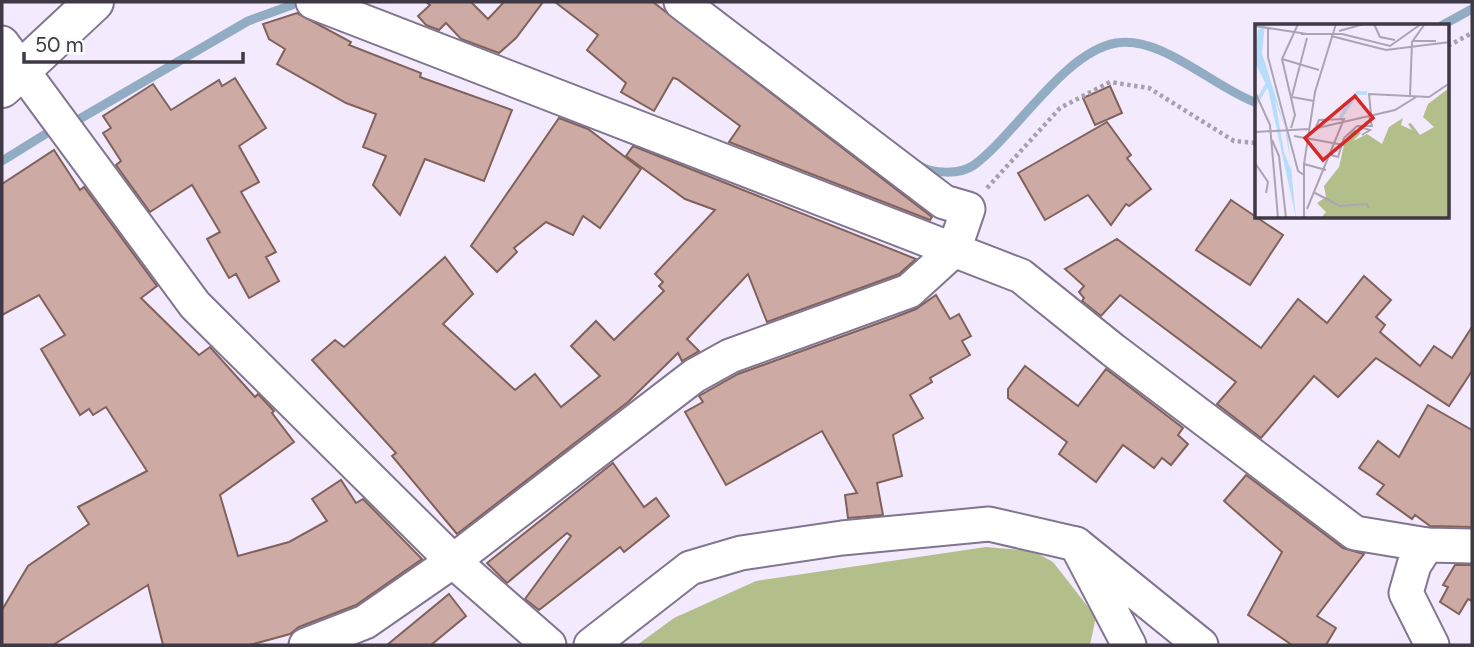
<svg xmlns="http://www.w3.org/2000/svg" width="1474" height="647" viewBox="0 0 1474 647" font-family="Figtree,sans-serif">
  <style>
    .forest { fill: #b3bf8b }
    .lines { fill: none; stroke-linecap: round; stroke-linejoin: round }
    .stream { stroke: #92acc4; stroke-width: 9 }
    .building { fill: #cdaaa4; stroke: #81615c; stroke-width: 2 }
    .street-casing { stroke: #81758f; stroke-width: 37 }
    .highway-casing { stroke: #81758f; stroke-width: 42 }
    .path { stroke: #a7a0af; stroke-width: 4.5; stroke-dasharray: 3.5 3.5; stroke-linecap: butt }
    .street { stroke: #fff; stroke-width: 33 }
    .highway { stroke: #fff; stroke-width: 38 }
    .inset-river { fill: none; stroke: #b6ddfb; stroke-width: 3.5 }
    .inset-road { fill: none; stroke: #aba4b3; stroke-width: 2 }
    .view { fill: #d62828; fill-opacity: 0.15; stroke: #d62828; stroke-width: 3.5 }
    .inset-edge { fill: none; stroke: #3e3944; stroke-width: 3.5 }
  </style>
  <rect width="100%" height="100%" fill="#f3ebfd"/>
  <polygon class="forest" points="986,547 1033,551 1053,562 1096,617 1090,645 637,645 674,618 756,581"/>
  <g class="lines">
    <g class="stream">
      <polyline points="1441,26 1472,9"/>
      <polyline points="76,121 248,21 292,5"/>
      <polyline points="2,161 52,130"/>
      <path d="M918 165C932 174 960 175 974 165 1016 134 1064 52 1116 43 1162 35 1214 88 1257 103"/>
    </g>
  </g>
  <g class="building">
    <polygon points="426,2 471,2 488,19 504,2 543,2 516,38 499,53 461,39 446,23 439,30 426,25 418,16 430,5"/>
    <polygon points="555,2 653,2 932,217 930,220 729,142 740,126 677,79 673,78 654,111 621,92 626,83 587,50 598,35"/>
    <polygon points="297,13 351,42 349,45 421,73 420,77 512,110 484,181 425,159 400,215 373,185 386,156 363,147 376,114 346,103 277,64 285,49 269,39 263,24"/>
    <polygon points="235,78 266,128 239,146 259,182 241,192 276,252 266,257 279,281 249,298 236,274 229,278 207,239 220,232 192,185 150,212 116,165 121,161 103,133 111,128 103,116 153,84 171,110 219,80 222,86"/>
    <polygon points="1110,86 1122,113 1095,125 1083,98"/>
    <polygon points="559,118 588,129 641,169 600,228 583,216 573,235 546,222 514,248 517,252 497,272 471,246"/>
    <polygon points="1107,122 1131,155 1127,158 1151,189 1129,206 1126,204 1111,225 1088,195 1045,220 1018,173"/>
    <polygon points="633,146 916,259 899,274 767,322 748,274 687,339 699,351 682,361 678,353 628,402 457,534 392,456 396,453 312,360 335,340 344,347 445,257 473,294 443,324 515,390 535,374 561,407 600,376 571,346 596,321 614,340 664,291 659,286 663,282 655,274 715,210 685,199 626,156"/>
    <polygon points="54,150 80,190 84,187 157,286 141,298 199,355 210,347 255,397 258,394 274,411 272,413 294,442 220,495 238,556 289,542 327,521 312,499 341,480 356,503 363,499 422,559 356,605 299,627 290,634 250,645 163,645 148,585 53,645 2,645 2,610 28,566 89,524 78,507 147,471 106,407 93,415 89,409 80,415 41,349 65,335 39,295 2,315 2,184"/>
    <polygon points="1231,200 1283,235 1250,285 1196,250"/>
    <polygon points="1117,239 1261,348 1298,299 1327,323 1364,276 1391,300 1376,317 1385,325 1380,332 1420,366 1434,346 1452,358 1472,327 1472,371 1449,406 1376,358 1338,397 1314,376 1261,438 1217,404 1236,382 1120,295 1101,316 1082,301 1084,298 1079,292 1084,286 1065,269"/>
    <polygon points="936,295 950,319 959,314 971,336 962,341 970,355 930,378 932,382 910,395 923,418 893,435 902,476 877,483 883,515 848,518 845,495 857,493 822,431 726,485 685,412 703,402 699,396 738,374 893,318 916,309"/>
    <polygon points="1025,366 1078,406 1106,369 1183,428 1178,435 1188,444 1171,465 1162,458 1154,468 1123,445 1096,482 1059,454 1067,442 1008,398 1008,389"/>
    <polygon points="1428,405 1472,430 1472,527 1430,526 1415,515 1412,519 1377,494 1384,485 1359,468 1378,441 1399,457"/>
    <polygon points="613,463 644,507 656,498 669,516 624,552 620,547 539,610 525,599 571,536 567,533 507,583 487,563"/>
    <polygon points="1246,475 1343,548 1364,554 1317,616 1336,628 1326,645 1292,645 1248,615 1282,552 1224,501"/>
    <polygon points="1455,565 1472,565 1472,601 1468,599 1459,614 1440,602 1448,587 1443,585"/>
    <polygon points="449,594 466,616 431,645 387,645"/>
  </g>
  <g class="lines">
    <defs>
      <g id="street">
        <polyline points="313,2 1021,276 1113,350 1355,533 1427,545 1472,546"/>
        <polyline points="2,43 195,305 453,561 549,645"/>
        <polyline points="1427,545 1414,565 1406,593 1432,645"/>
        <polyline points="306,645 365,622 453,561 694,376 730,356 909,291 954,250 968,209 944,202 681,2"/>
        <polyline points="591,645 690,568 741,553 842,538 989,524 1076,544"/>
        <polyline points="1129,645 1076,544 1201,645"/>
      </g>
      <polyline id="highway" points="2,88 94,2"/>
    </defs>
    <use href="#street" class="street-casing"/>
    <use href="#highway" class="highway-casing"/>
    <g class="path">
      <polyline points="1448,46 1472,33"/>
      <polyline points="987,188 1060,108 1110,82 1149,88 1234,141 1257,143"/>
    </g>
    <use href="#street" class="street"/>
    <use href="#highway" class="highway"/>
  </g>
  <g transform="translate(1255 24)">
    <rect width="194" height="194" fill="#f3ebfd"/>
    <path d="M194 64V194H66L71 188 62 179 71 173 69 162 84 143 90 116 99 105 106 109 98 117 112 110 127 120 134 103 148 94 146 101 157 106 153 100 156 99 165 111 179 103 168 93 173 80Z" fill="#b3bf8b"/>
    <path d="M10 0 7 29 33 113 41 194 13 65 0 38 3 6ZM20 76 30 104 37 148 29 128Z" fill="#b6ddfb" fill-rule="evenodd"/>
    <path class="inset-river" d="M0 81 13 59M85 94 102 69H112"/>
    <path class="inset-road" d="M119 0 125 13 140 16M0 2 52 10M13 5V33L43 147 49 151M84 7 109 0M46 10H87L135 22 166 0M76 12 131 26 195 18M157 17H181M27 35 64 46M0 68 15 101 23 194M37 72 52 14M155 72 157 18 169 1M37 73 59 77M116 90 114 70 174 73 195 59M36 104 40 91 27 35 43 0M58 105 140 86 161 73M0 108 54 105M107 111 115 106 102 102H117L114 92M39 112 89 121M17 116 24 132 31 194M76 131 83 133 89 114 102 102M0 139 13 158 11 169M49 140 71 146M58 168 85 182 112 180 114 184M52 185 89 95 64 96 60 105M49 194V140L60 68 81 0"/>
    <path class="view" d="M100 72 118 94 68 136 50 114Z"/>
    <rect width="194" height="194" class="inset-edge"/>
  </g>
  <rect width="1474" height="647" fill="none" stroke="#3e3944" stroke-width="7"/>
  <path d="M24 52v10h219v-10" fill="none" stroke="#3e3944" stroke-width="3.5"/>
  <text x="35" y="52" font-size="21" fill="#3e3944" stroke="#fcfcfc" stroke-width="5" paint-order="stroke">50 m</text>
</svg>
